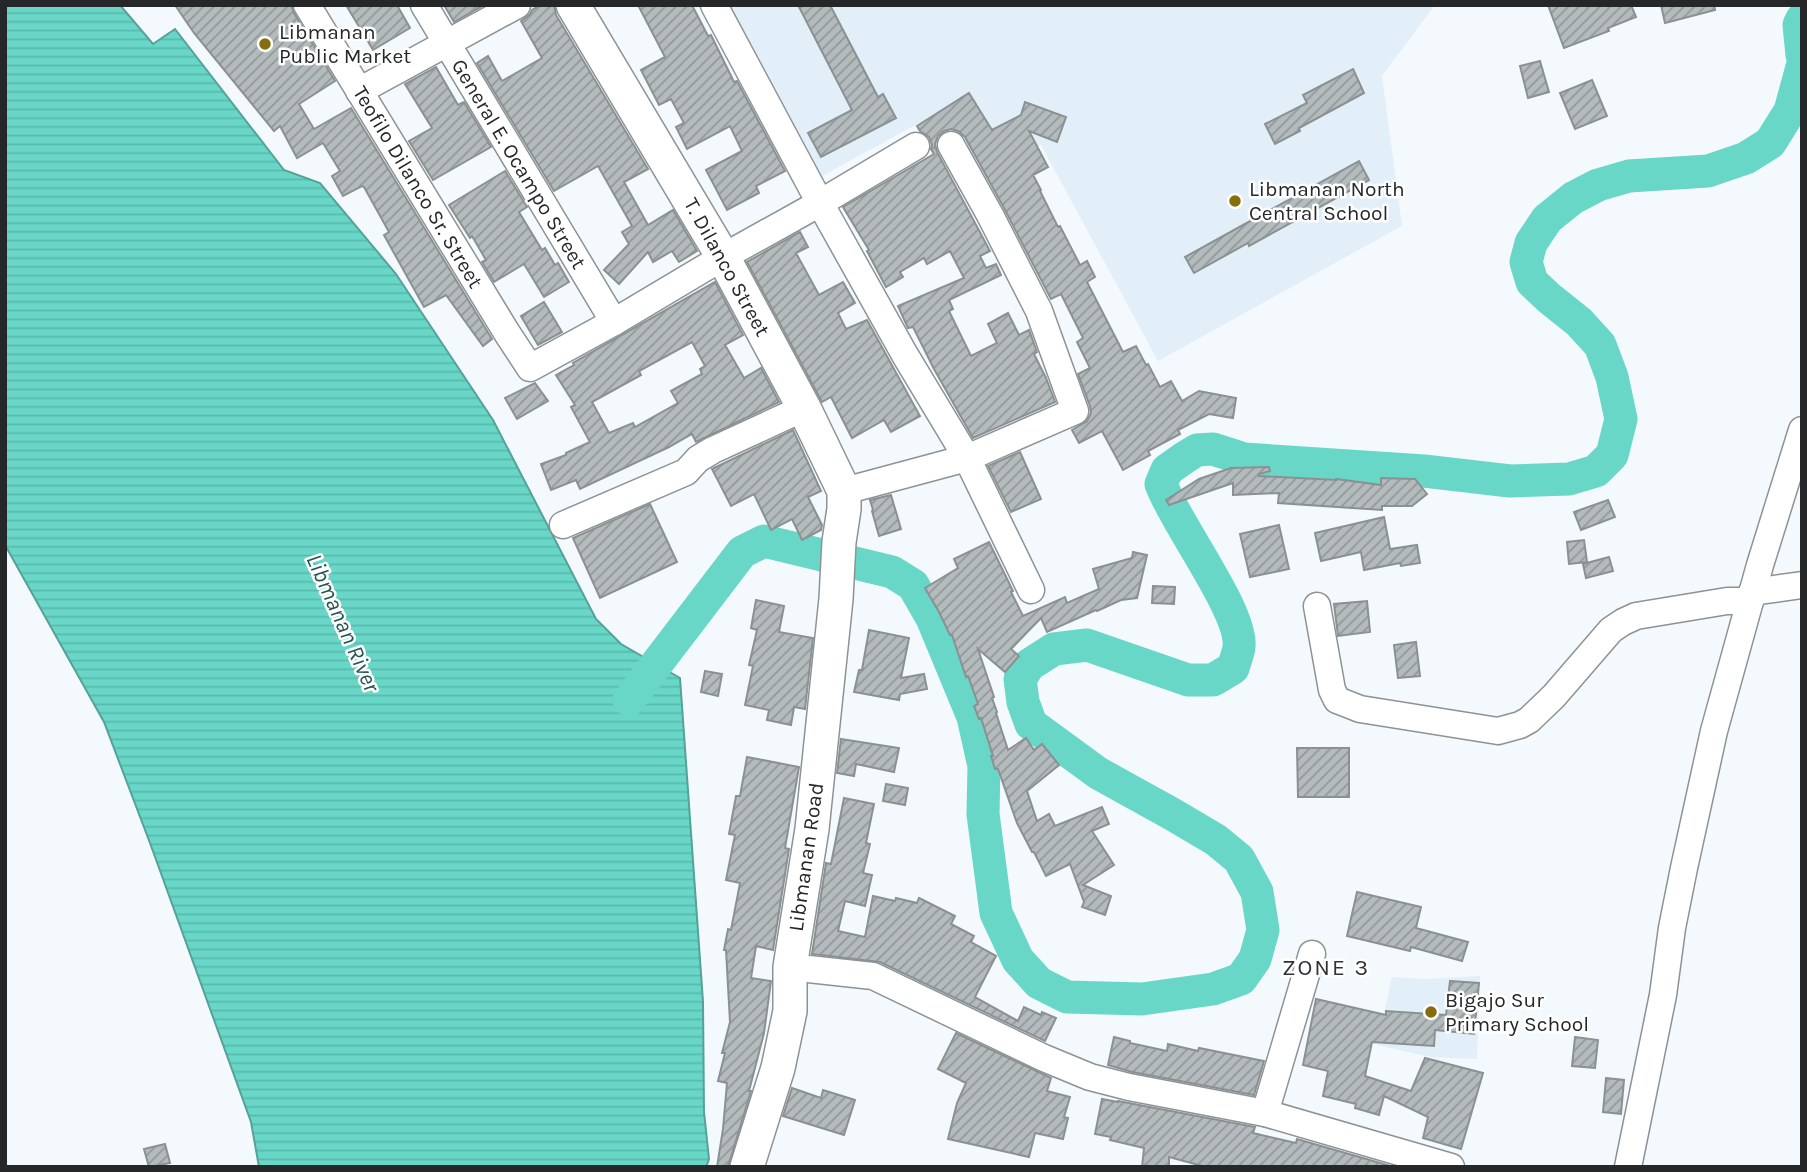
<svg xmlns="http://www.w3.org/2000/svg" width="1807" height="1172" viewBox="0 0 1807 1172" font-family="Karla,sans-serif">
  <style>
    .built { fill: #e3eff8 }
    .water { fill: url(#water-rules); stroke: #54a298; stroke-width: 2 }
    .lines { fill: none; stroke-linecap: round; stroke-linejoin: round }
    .river { stroke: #68d7c8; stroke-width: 33 }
    .building { fill: url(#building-hatch); stroke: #8b9193; stroke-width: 2; fill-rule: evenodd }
    .minor-casing { stroke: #8d9295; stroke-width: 29 }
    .major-casing { stroke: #8d9295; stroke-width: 36 }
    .minor { stroke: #fff; stroke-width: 26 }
    .major { stroke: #fff; stroke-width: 33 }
    .poi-dot { fill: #846e0d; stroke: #fff; stroke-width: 2.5 }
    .labels { text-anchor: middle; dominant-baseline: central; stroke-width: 5; stroke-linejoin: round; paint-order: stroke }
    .poi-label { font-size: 21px; fill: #252728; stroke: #fff; text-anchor: start }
    .street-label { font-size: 21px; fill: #252728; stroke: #fff }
    .water-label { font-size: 23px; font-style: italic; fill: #25554e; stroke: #fff }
    .neighbourhood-label { font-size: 23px; letter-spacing: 2px; fill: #303336; stroke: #fff }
  </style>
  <defs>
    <pattern id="water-rules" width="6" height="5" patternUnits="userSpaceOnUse" patternTransform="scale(1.75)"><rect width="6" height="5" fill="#68d7c8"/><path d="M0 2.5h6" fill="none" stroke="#5ab9ac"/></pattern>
    <pattern id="building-hatch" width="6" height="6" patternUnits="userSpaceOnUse" patternTransform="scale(1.75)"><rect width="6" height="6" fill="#b4bbbc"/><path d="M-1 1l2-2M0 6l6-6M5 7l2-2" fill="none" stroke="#929899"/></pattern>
  </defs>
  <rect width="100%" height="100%" fill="#f4f9fd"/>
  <g class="built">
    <polygon points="730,5 1435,5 1382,76 1402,226 1158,361 1041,145 978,173 945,109 822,176"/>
    <polygon points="1480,976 1477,1059 1430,1057 1377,1045 1392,977 1423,979"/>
  </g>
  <polygon class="water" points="5,5 120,5 153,44 175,29 284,170 320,183 396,274 493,420 596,619 621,644 680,678 703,1002 704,1112 709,1159 706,1167 259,1167 251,1122 150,843 104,722 5,545"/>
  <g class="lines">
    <g class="river">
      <polyline points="1802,19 1799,25 1802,55"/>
      <path d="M629 700 742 552 764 541 892 572 913 585 932 618 973 717 984 766 983 814 996 913 1018 960 1039 983 1067 997 1142 999 1213 989 1241 979 1255 959 1263 930 1257 892 1239 859 1216 840 1172 814 1098 773 1031 724 1023 702 1020 679 1029 665 1054 649 1087 645 1188 680H1213L1233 668C1235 661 1238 654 1239 647 1243 612 1175 523 1161 484L1167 470 1184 458 1197 450 1213 449 1244 459 1424 471 1510 481 1569 479 1596 471 1612 455 1621 419 1612 377 1600 345 1579 322 1549 298 1532 282 1526 262 1531 243 1547 219 1573 198 1598 185 1629 176 1708 171 1746 158 1770 143 1790 111 1802 67"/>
    </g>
  </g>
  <g class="building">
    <polygon points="175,5 291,5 294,13 335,81 299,104 314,129 351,108 492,339 483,346 446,295 424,307 384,235 389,232 364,187 362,186 343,196 332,176 340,171 323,143 297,158 280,126 274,131 194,33"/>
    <polygon points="346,5 397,5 410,28 373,50"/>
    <polygon points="444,5 484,5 454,22"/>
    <polygon points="540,5 554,5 556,15 648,169 624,182 648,225 673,210 697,251 679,262 672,251 653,262 648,252 619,284 604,270 629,244 622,232 632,226 598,166 554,191 477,63 488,56 502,81 542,58 521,21 530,14 532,10"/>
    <polygon points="638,5 692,5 708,36 711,35 734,82 737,81 785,171 756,186 759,193 727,210 706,170 742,151 730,126 687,149 676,127 684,123 671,99 659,105 641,70 665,57"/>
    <polygon points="798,5 830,5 878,97 883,94 896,118 821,157 808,133 852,110"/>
    <polygon points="1548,5 1631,5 1636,17 1608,28 1609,31 1564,48"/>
    <polygon points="1661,5 1714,5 1715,10 1665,23"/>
    <polygon points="1540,61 1549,92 1528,98 1520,66"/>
    <polygon points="436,67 458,105 464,102 491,147 433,180 409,141 432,128 405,84"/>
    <polygon points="1353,69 1364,93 1299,128 1300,131 1275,144 1265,124 1307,103 1303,95"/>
    <polygon points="1592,80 1607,116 1575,129 1560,93"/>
    <polygon points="969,93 992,130 1021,115 1025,102 1066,117 1057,142 1029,131 1048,167 1033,175 1041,190 1040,191 1058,227 1060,226 1080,265 1087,261 1095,277 1087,282 1123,352 1136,346 1146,365 1148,364 1160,387 1171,381 1182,401 1199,391 1236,398 1233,418 1209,414 1178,430 1180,434 1148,451 1150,455 1123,470 1102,431 1079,443 1072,430 1087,421 1091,413 1090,406 1078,374 1090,368 1077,342 1083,338 1061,294 1051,299 1004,208 965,137 958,131 951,129 944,131 938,136 935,144 937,152 990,251 980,256 986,268 996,264 1001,275 949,300 953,309 949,311 971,356 997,343 988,324 1008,313 1019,335 1029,330 1037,352 1034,354 1046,378 1055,402 973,438 934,369 913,327 908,328 898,306 964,278 950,251 927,264 924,258 900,272 903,277 886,287 867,251 869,250 843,207 934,154 931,149 932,145 929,137 920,131 917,126"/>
    <polygon points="1359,161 1369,180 1249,246 1248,243 1194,273 1185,257"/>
    <polygon points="505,171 527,207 519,212 542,250 545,248 555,265 558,263 569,282 544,297 524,264 494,282 482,262 486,260 472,236 470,238 449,205"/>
    <polygon points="800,232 808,247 796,253 819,295 843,282 855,303 838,313 846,329 867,320 920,416 891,432 884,420 852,438 831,397 822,402 747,262"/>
    <path d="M715 282 743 335 725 345 744 378 761 368 779 402 696 442 692 434 669 447 580 489 576 480 551 490 541 464 566 455V453L590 442 571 407 575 405 556 375 574 365 573 363ZM692 342 705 366 700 369 702 374 671 391 678 403 635 427 633 423 609 433 592 402 641 375 639 371Z"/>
    <polygon points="544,302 562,332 538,345 521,316"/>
    <polygon points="535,383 548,401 517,419 505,398"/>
    <polygon points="793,430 821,491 808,497 822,525 821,530 802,540 792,519 771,530 754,494 731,506 712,469"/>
    <polygon points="1020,452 1041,499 1011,512 988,466"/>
    <polygon points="1269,467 1270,471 1259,474 1259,476 1336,480 1336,479 1381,485 1381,478 1415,479 1427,494 1412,506 1382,506 1382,510 1278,503 1279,493 1233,495 1233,483 1169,505 1166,500 1199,479 1231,468"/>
    <polygon points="891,495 901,529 879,536 872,511 873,510 870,500"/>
    <polygon points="1608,500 1615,517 1581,530 1574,512"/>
    <polygon points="650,504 677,562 600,598 573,538"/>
    <polygon points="1384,517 1390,549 1417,545 1420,563 1401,566 1400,563 1364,570 1361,552 1321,561 1315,533"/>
    <polygon points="1279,525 1289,569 1250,577 1240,534"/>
    <polygon points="1584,540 1587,562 1569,564 1567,542"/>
    <polygon points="989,542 1013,591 1011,592 1023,616 1065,597 1067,603 1099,589 1093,569 1132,558 1133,552 1147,555 1137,598 1121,600 1097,611 1096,610 1047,632 1041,618 1011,649 1019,656 1005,672 978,649 994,697 992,698 997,712 996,713 1008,750 1026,738 1034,750 1042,744 1059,765 1027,791 1037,821 1049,814 1055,826 1102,807 1109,824 1092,831 1114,865 1083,885 1111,896 1105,915 1082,907 1084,902 1070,864 1046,876 1034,852 1032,852 1017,823 998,769 995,769 991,756 993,756 981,718 979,719 974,706 978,704 968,676 966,677 952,635 950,635 939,612 925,588 958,568 954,559"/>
    <polygon points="1609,557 1613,571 1586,578 1583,564"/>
    <polygon points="1153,586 1175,587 1174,604 1152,603"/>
    <polygon points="756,600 784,606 779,632 813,638 805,709 794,707 791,725 767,720 769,710 745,705 753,666 749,665 757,630 751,628"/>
    <polygon points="1367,601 1370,632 1338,636 1334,604"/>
    <polygon points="869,630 909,638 901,678 924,674 927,689 900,694 899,700 854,692 859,670 862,670"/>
    <polygon points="1416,642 1420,676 1398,678 1394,645"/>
    <polygon points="705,671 722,674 718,696 701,692"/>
    <polygon points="841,739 899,748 894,772 856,764 854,776 837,773"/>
    <polygon points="1297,748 1349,748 1349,797 1298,797"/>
    <polygon points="747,757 799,767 785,848 789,849 773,950 756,946 751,978 771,981 764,1033 749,1091 751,1091 728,1167 717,1167 723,1129 727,1083 718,1081 725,1053 722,1053 730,1022 726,950 724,950 728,929 731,930 740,883 726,880 735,835 729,834 736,796 740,796"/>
    <polygon points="886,784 908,788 905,805 883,801"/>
    <polygon points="844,798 874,804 866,843 870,844 863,873 872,875 865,906 845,901 838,931 865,937 873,896 895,901 896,898 917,903 919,898 955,916 951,924 974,936 971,942 996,956 975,997 1018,1021 1024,1007 1041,1015 1042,1012 1056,1018 1045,1041 880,962 812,954 826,863 831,864"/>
    <polygon points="1357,892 1421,907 1416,928 1468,942 1462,961 1411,947 1410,951 1347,936"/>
    <polygon points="1450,981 1479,983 1474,1034 1435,1030 1434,1046 1372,1042 1365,1076 1411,1091 1425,1058 1483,1073 1461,1149 1423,1138 1428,1117 1384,1096 1379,1115 1355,1108 1356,1104 1323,1096 1328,1071 1303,1065 1316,999 1386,1015 1386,1011 1446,1015"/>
    <polygon points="956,1033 1051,1078 1047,1091 1070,1097 1064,1117 1068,1118 1063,1139 1035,1133 1029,1157 948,1139 957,1103 966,1083 938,1069"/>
    <polygon points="1114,1037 1130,1041 1130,1043 1167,1051 1168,1044 1198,1051 1199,1048 1264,1061 1254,1095 1132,1072 1108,1065"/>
    <polygon points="1575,1037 1598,1040 1595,1068 1572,1066"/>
    <polygon points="1606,1078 1624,1080 1621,1114 1603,1112"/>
    <polygon points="792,1088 821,1098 823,1090 855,1100 844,1135 783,1116"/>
    <polygon points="1102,1099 1118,1102 1118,1101 1255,1127 1253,1133 1296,1143 1297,1139 1394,1167 1206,1167 1169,1157 1169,1167 1142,1167 1144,1148 1110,1140 1111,1137 1095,1134"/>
    <polygon points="165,1144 170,1163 149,1167 144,1149"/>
  </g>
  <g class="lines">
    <defs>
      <g id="minor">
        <polyline points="307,5 507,333 530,368 614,322 723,257 820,203 916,146"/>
        <polyline points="424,5 614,322"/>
        <polyline points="714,5 820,203 905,355 967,458 1031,590"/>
        <polyline points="359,91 517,5"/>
        <polyline points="844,491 967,458 1075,411 1039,311 990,215 951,145"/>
        <polyline points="563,525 686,472 698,459 713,450 804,408"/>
        <polyline points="1752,592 1802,585"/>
        <polyline points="1317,606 1332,690 1337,700 1360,709 1498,731 1520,725 1529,720 1554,696 1611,630 1623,622 1636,616 1727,601 1750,601"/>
        <polyline points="790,967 873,976 1044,1058 1090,1077 1129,1087 1265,1113 1451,1167"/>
        <polyline points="1265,1113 1312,954"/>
        <polyline points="1628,1167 1663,995 1672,928 1684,868 1714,731 1760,565 1802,430"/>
      </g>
      <polyline id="major" points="573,5 723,257 804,408 844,491 844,509 839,542 836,599 812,829 790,967 790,1011 778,1068 747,1167"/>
    </defs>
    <use href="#minor" class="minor-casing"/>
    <use href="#major" class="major-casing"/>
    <use href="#minor" class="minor"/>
    <use href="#major" class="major"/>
  </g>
  <g class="poi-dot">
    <circle cx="265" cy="44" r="7"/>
    <circle cx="1235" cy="201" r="7"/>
    <circle cx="1431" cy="1012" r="7"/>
  </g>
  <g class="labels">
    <g class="poi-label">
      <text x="279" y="32">Libmanan<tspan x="279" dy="24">Public Market</tspan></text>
      <text x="1249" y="189">Libmanan North<tspan x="1249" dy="24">Central School</tspan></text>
      <text x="1445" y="1000">Bigajo Sur<tspan x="1445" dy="24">Primary School</tspan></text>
    </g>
    <g class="street-label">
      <text transform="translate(519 164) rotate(59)">General E. Ocampo Street</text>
      <text transform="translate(418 187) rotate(59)">Teofilo Dilanco Sr. Street</text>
      <text transform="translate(727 267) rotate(61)">T. Dilanco Street</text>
      <text transform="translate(806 857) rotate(-82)">Libmanan Road</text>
    </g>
    <g class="water-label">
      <text transform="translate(343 623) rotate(66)">Libmanan River</text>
    </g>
    <g class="neighbourhood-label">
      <text x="1326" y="967">ZONE 3</text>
    </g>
  </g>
  <rect width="1807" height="1172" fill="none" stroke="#252728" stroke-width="14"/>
</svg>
